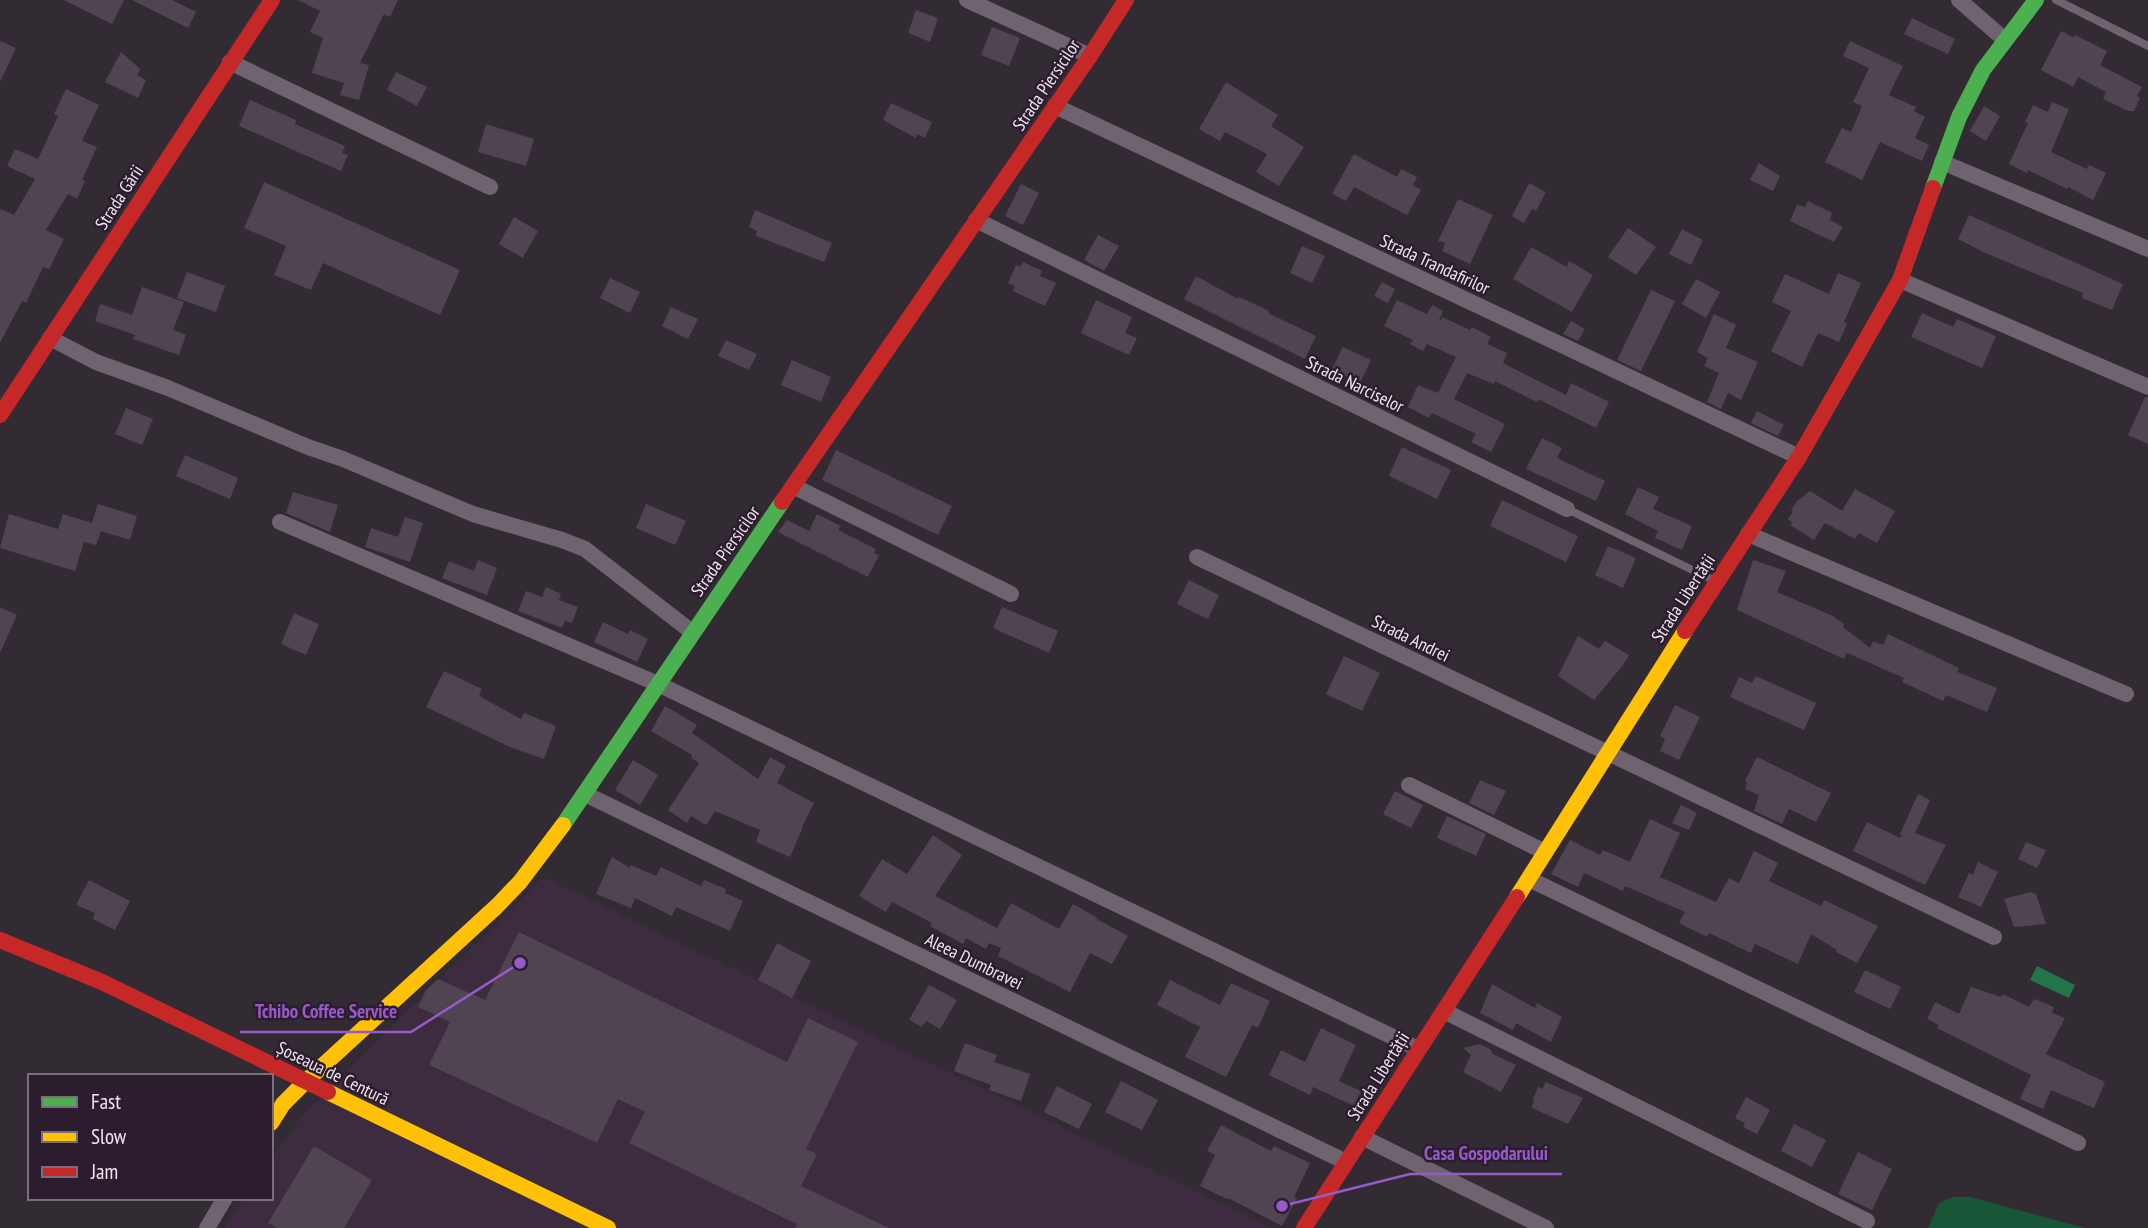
<svg xmlns="http://www.w3.org/2000/svg" width="2148" height="1228" viewBox="0 0 2148 1228" font-family="'PT Sans Narrow',sans-serif">
  <style>
    .built { fill: #3d2b3f }
    .green { fill: #175737 }
    .water { fill: #24744a }
    .building { fill: #504352 }
    .lines { fill: none; stroke-linecap: round; stroke-linejoin: round }
    .lane { stroke: #6f6370; stroke-width: 8 }
    .street { stroke: #6f6370; stroke-width: 16 }
    .fast { stroke: #4caf50; stroke-width: 16 }
    .slow { stroke: #ffc107; stroke-width: 16 }
    .jam { stroke: #c62828; stroke-width: 16 }
    .labels { text-anchor: middle; dominant-baseline: central; stroke-width: 5; stroke-linejoin: round; paint-order: stroke }
    .street-label { font-size: 18px; fill: #efe5f0; stroke: #2c1d2e }
    .leader { fill: none; stroke: #985acb; stroke-width: 2.5 }
    .callout-dot { fill: #985acb; stroke: #2c1d2e; stroke-width: 2.5 }
    .callout-label { font-size: 19px; text-anchor: middle; font-weight: bold; fill: #985acb; stroke: #2c1d2e; stroke-width: 5; stroke-linejoin: round; paint-order: stroke }
  </style>
  <rect width="100%" height="100%" fill="#332b34"/>
  <polygon class="built" points="543,877 1272,1228 225,1228 243,1198 271,1198 271,1159 302,1116"/>
  <polygon class="green" points="1953,1197 1970,1197 2085,1228 1928,1228 1939,1203"/>
  <polygon class="water" points="2037,966 2075,985 2069,998 2030,980"/>
  <g class="building">
    <polygon points="64,0 124,0 112,24"/>
    <polygon points="132,0 172,0 196,12 188,28"/>
    <polygon points="298,0 398,0 390,17 384,14 360,63 369,65 359,100 340,95 344,83 312,73 323,38 310,32 320,11"/>
    <polygon points="916,10 938,18 930,42 908,33"/>
    <polygon points="1912,18 1955,39 1948,54 1904,34"/>
    <polygon points="992,27 1020,38 1009,66 981,55"/>
    <polygon points="2061,31 2074,38 2075,35 2107,51 2100,65 2142,87 2137,96 2140,98 2134,111 2128,111 2103,99 2106,92 2078,77 2073,87 2041,70"/>
    <polygon points="0,41 16,48 0,82"/>
    <polygon points="1850,41 1903,66 1889,95 1916,107 1914,111 1925,117 1915,138 1929,145 1922,161 1880,142 1862,180 1825,162 1842,128 1851,132 1862,106 1853,102 1869,68 1843,56"/>
    <polygon points="121,52 140,69 137,75 146,80 138,98 105,82"/>
    <polygon points="396,72 427,87 417,106 387,90"/>
    <polygon points="1226,82 1278,115 1271,126 1304,147 1279,186 1256,172 1267,154 1225,132 1220,141 1199,129"/>
    <polygon points="66,89 99,105 82,141 97,147 82,180 85,181 77,199 68,194 46,230 64,239 49,269 43,267 26,303 22,301 0,343 0,209 14,215 35,179 7,166 15,149 38,159 58,116 54,114"/>
    <polygon points="250,100 296,120 295,124 345,146 342,153 348,155 341,171 239,126"/>
    <polygon points="2052,102 2069,109 2051,152 2087,169 2089,165 2106,173 2093,200 2068,187 2067,189 2028,170 2027,173 2009,164 2028,123 2025,122 2033,105 2048,112"/>
    <polygon points="891,103 932,122 925,138 917,134 916,138 883,120"/>
    <polygon points="1984,106 2000,116 1986,141 1970,131"/>
    <polygon points="486,124 534,139 526,166 478,152"/>
    <polygon points="1354,154 1397,177 1401,169 1417,177 1413,185 1421,190 1407,215 1354,187 1346,201 1332,194"/>
    <polygon points="1759,163 1780,176 1773,191 1750,180"/>
    <polygon points="264,182 460,270 440,315 323,263 311,290 274,275 286,246 244,228"/>
    <polygon points="1529,183 1546,192 1536,211 1532,209 1524,223 1512,216"/>
    <polygon points="1021,184 1039,193 1023,225 1005,216"/>
    <polygon points="1458,199 1493,215 1470,264 1442,251 1445,243 1438,241"/>
    <polygon points="1808,201 1832,213 1830,220 1843,227 1834,242 1790,221 1797,205 1805,207"/>
    <polygon points="755,210 832,243 824,262 756,236 757,231 749,227"/>
    <polygon points="1969,215 2123,284 2112,310 2082,298 2083,293 1985,253 1958,239"/>
    <polygon points="514,217 538,231 523,258 499,244"/>
    <polygon points="1628,228 1656,247 1636,275 1608,257"/>
    <polygon points="1682,229 1703,240 1691,265 1669,254"/>
    <polygon points="1098,235 1119,246 1104,271 1084,260"/>
    <polygon points="1302,246 1325,256 1312,283 1290,273"/>
    <polygon points="1531,247 1567,267 1569,261 1593,275 1572,312 1513,279"/>
    <polygon points="1023,262 1042,271 1040,276 1056,283 1045,306 1013,291 1015,286 1008,283 1016,265 1020,267"/>
    <polygon points="187,272 225,286 216,312 177,298"/>
    <polygon points="1838,273 1861,283 1844,322 1847,324 1839,342 1818,333 1802,367 1771,351 1791,311 1772,302 1785,274 1829,294"/>
    <polygon points="1196,276 1238,299 1239,297 1269,311 1268,313 1316,336 1305,359 1184,299"/>
    <polygon points="610,278 640,292 630,313 600,298"/>
    <polygon points="1696,279 1720,292 1706,318 1682,304"/>
    <polygon points="1382,282 1395,289 1388,303 1374,296"/>
    <polygon points="142,287 184,302 173,330 186,335 179,355 133,339 135,335 95,321 100,304 132,315"/>
    <polygon points="1651,290 1675,301 1641,371 1617,360"/>
    <polygon points="1096,300 1132,317 1125,333 1137,338 1129,355 1081,333"/>
    <polygon points="1397,300 1427,314 1432,305 1443,311 1439,320 1440,321 1442,317 1470,330 1472,327 1491,337 1487,344 1507,353 1503,363 1566,395 1571,383 1609,402 1596,428 1538,399 1537,402 1495,381 1494,384 1467,373 1454,399 1505,424 1491,452 1471,442 1476,434 1432,413 1429,418 1408,407 1418,385 1438,393 1456,357 1427,344 1423,351 1410,344 1413,340 1384,326"/>
    <polygon points="671,307 698,319 688,339 662,326"/>
    <polygon points="1922,313 1953,327 1957,319 1996,336 1982,368 1911,337"/>
    <polygon points="1714,314 1736,325 1726,348 1758,362 1741,400 1728,393 1721,409 1707,402 1719,373 1704,366 1708,358 1697,352"/>
    <polygon points="1571,321 1585,329 1578,341 1563,334"/>
    <polygon points="726,340 757,354 749,370 718,356"/>
    <polygon points="1343,347 1371,360 1360,383 1332,369"/>
    <polygon points="792,360 831,377 821,402 781,385"/>
    <polygon points="2145,397 2148,397 2148,444 2128,435"/>
    <polygon points="126,408 153,419 142,445 115,434"/>
    <polygon points="1757,411 1784,425 1778,436 1751,423"/>
    <polygon points="1542,438 1562,448 1557,458 1605,481 1596,501 1526,469"/>
    <polygon points="1402,447 1451,470 1437,499 1389,476"/>
    <polygon points="836,450 952,506 938,535 822,480"/>
    <polygon points="185,455 238,478 230,499 176,476"/>
    <polygon points="1638,487 1659,497 1653,509 1692,526 1682,550 1655,538 1658,531 1625,514"/>
    <polygon points="1855,489 1895,511 1877,543 1859,533 1855,539 1825,523 1814,540 1790,525 1792,522 1788,519 1793,512 1791,510 1797,501 1810,491 1842,511"/>
    <polygon points="293,492 338,505 330,532 286,513"/>
    <polygon points="1502,500 1578,536 1566,562 1490,526"/>
    <polygon points="98,504 137,516 130,540 101,531 96,545 84,542 75,571 0,548 9,514 58,529 63,514 92,523"/>
    <polygon points="646,504 686,521 675,545 636,528"/>
    <polygon points="817,514 841,526 838,530 876,549 874,553 879,555 868,577 778,532 787,520 809,531"/>
    <polygon points="405,517 423,523 410,562 365,547 371,528 398,537"/>
    <polygon points="1608,546 1636,558 1623,588 1595,575"/>
    <polygon points="478,560 497,568 487,595 442,578 449,561 474,571"/>
    <polygon points="1753,560 1786,571 1777,592 1833,616 1844,624 1843,627 1870,648 1873,641 1883,645 1888,634 1959,668 1957,672 1997,688 1987,712 1946,695 1943,701 1902,682 1904,678 1847,653 1844,659 1737,610"/>
    <polygon points="1189,580 1219,595 1208,619 1177,604"/>
    <polygon points="546,587 561,594 559,600 578,607 572,623 565,621 562,628 518,611 526,591 542,597"/>
    <polygon points="0,607 17,615 0,653"/>
    <polygon points="1002,607 1058,631 1049,653 993,628"/>
    <polygon points="294,613 319,624 306,655 281,644"/>
    <polygon points="603,622 628,634 630,630 648,639 637,662 594,642"/>
    <polygon points="1578,636 1599,649 1605,641 1629,655 1623,665 1594,700 1558,676"/>
    <polygon points="1344,656 1380,673 1362,711 1326,694"/>
    <polygon points="444,671 482,689 479,696 521,719 524,713 556,726 544,759 510,747 426,707"/>
    <polygon points="1756,676 1816,703 1804,730 1730,697 1739,677 1752,683"/>
    <polygon points="1675,705 1700,717 1679,760 1660,751 1665,739 1660,736"/>
    <polygon points="665,706 697,725 692,733 758,779 770,757 786,766 777,783 814,803 802,827 803,827 790,857 756,842 760,830 715,811 706,825 691,816 687,823 668,810 699,763 691,758 692,755 651,731"/>
    <polygon points="1757,757 1831,793 1816,822 1789,809 1782,824 1754,811 1759,795 1745,789 1747,783 1745,781"/>
    <polygon points="633,760 658,775 640,805 615,790"/>
    <polygon points="1480,780 1506,791 1494,815 1469,803"/>
    <polygon points="1395,791 1423,805 1411,828 1383,814"/>
    <polygon points="1918,794 1930,800 1915,833 1946,845 1925,885 1853,851 1867,822 1900,838 1902,835 1900,834"/>
    <polygon points="1681,805 1697,813 1689,830 1672,823"/>
    <polygon points="1447,816 1486,834 1476,856 1437,838"/>
    <polygon points="1650,819 1680,833 1660,877 1716,902 1729,878 1739,883 1754,851 1778,863 1769,881 1821,906 1824,900 1878,926 1857,963 1836,952 1837,950 1811,934 1798,964 1755,944 1751,953 1709,933 1707,937 1679,923 1685,912 1625,886 1623,891 1584,873 1578,887 1551,874 1570,840 1600,855 1603,850 1630,862"/>
    <polygon points="933,835 962,855 935,896 997,928 1011,903 1059,929 1073,904 1096,917 1095,918 1128,936 1112,964 1090,953 1070,992 998,956 1001,948 989,943 986,949 966,938 963,944 930,926 932,923 892,902 886,912 859,896 882,859 907,874"/>
    <polygon points="2026,842 2046,850 2037,868 2018,859"/>
    <polygon points="612,857 630,868 631,865 656,876 661,867 701,886 704,880 726,889 725,893 743,901 730,931 676,907 672,916 635,898 631,908 596,894"/>
    <polygon points="1978,862 1998,872 1981,907 1958,897 1969,873 1973,875"/>
    <polygon points="89,880 130,901 115,930 93,919 95,913 76,905"/>
    <polygon points="2030,892 2036,894 2046,924 2014,927 2004,899"/>
    <polygon points="519,932 787,1062 808,1018 858,1042 806,1149 817,1154 801,1186 889,1228 795,1228 797,1224 629,1143 645,1112 618,1099 597,1143 429,1065 450,1022 418,1007 426,990 438,979 485,1000"/>
    <polygon points="777,943 811,961 792,998 758,980"/>
    <polygon points="1865,970 1901,987 1890,1009 1854,992"/>
    <polygon points="1170,980 1220,1005 1231,983 1270,1001 1258,1028 1252,1025 1226,1077 1185,1057 1200,1027 1157,1005"/>
    <polygon points="1492,984 1535,1008 1537,1003 1562,1017 1551,1042 1516,1023 1513,1030 1480,1013"/>
    <polygon points="929,985 957,1000 940,1029 926,1021 922,1027 909,1020"/>
    <polygon points="1971,987 2001,997 2003,994 2029,1007 2034,999 2054,1007 2052,1013 2065,1018 2046,1054 2105,1082 2094,1108 2051,1090 2043,1109 2020,1099 2031,1075 1937,1028 1939,1025 1927,1019 1935,1002 1959,1014"/>
    <polygon points="1321,1028 1356,1045 1339,1081 1361,1091 1354,1106 1313,1087 1310,1095 1269,1075 1281,1050 1305,1062"/>
    <polygon points="965,1043 997,1055 994,1062 1030,1074 1021,1101 989,1090 991,1085 954,1071"/>
    <polygon points="1479,1044 1490,1049 1493,1054 1516,1065 1501,1092 1463,1072 1471,1055 1463,1048"/>
    <polygon points="1121,1081 1158,1100 1142,1130 1105,1112"/>
    <polygon points="1546,1082 1583,1098 1568,1124 1532,1108 1534,1100 1533,1099 1538,1087 1542,1089"/>
    <polygon points="1057,1086 1092,1104 1079,1129 1044,1112"/>
    <polygon points="1746,1097 1770,1110 1757,1134 1743,1127 1745,1123 1735,1118"/>
    <polygon points="1794,1124 1826,1140 1812,1167 1781,1151"/>
    <polygon points="1221,1125 1271,1151 1274,1146 1310,1163 1294,1197 1297,1198 1282,1226 1228,1198 1227,1199 1200,1186 1215,1155 1207,1151"/>
    <polygon points="314,1146 372,1180 344,1228 277,1228 268,1223"/>
    <polygon points="1858,1152 1892,1169 1872,1210 1838,1194"/>
  </g>
  <g class="lines">
    <g class="lane">
      <polyline points="2056,0 2148,46"/>
      <polyline points="1567,509 1715,581"/>
    </g>
    <g class="street">
      <polyline points="967,0 1090,56"/>
      <polyline points="1959,0 2005,40"/>
      <polyline points="230,62 490,187"/>
      <polyline points="1055,106 1799,457"/>
      <polyline points="1942,162 2148,249"/>
      <polyline points="976,220 1567,509"/>
      <polyline points="1900,280 2148,387"/>
      <polyline points="50,338 96,362 168,388 308,447 343,459 473,514 562,540 585,549 692,632"/>
      <polyline points="793,486 1011,594"/>
      <polyline points="280,522 658,684 1418,1049"/>
      <polyline points="1748,534 2126,694"/>
      <polyline points="1197,557 1994,937"/>
      <polyline points="1409,785 1545,852"/>
      <polyline points="585,794 1346,1162"/>
      <polyline points="1529,879 2078,1143"/>
      <polyline points="1444,1011 1867,1221"/>
      <polyline points="1362,1137 1546,1228"/>
      <polyline points="207,1228 225,1198"/>
    </g>
    <g class="fast">
      <polyline points="1933,188 1959,117 1983,70 2036,0"/>
      <polyline points="563,825 782,502"/>
    </g>
    <g class="slow">
      <polyline points="1517,897 1685,631"/>
      <polyline points="328,1092 608,1228"/>
      <polyline points="271,1123 283,1104 305,1082 497,906 520,882 563,825"/>
    </g>
    <g class="jam">
      <polyline points="0,415 272,0"/>
      <polyline points="782,502 1090,56 1126,0"/>
      <polyline points="1685,631 1799,457 1900,280 1933,188"/>
      <polyline points="0,940 102,982 328,1092"/>
      <polyline points="1304,1228 1517,897"/>
    </g>
  </g>
  <g class="labels">
    <g class="street-label">
      <text transform="translate(1046 85) rotate(-56)">Strada Piersicilor</text>
      <text transform="translate(119 197) rotate(-57)">Strada Gării</text>
      <text transform="translate(1435 264) rotate(25)">Strada Trandafirilor</text>
      <text transform="translate(1355 384) rotate(26)">Strada Narciselor</text>
      <text transform="translate(725 551) rotate(-55)">Strada Piersicilor</text>
      <text transform="translate(1683 598) rotate(-57)">Strada Libertății</text>
      <text transform="translate(1411 638) rotate(26)">Strada Andrei</text>
      <text transform="translate(974 961) rotate(26)">Aleea Dumbravei</text>
      <text transform="translate(333 1073) rotate(26)">Șoseaua de Centură</text>
      <text transform="translate(1378 1076) rotate(-58)">Strada Libertății</text>
    </g>
  </g>
  <path class="leader" d="M520 963L411 1032H240M1282 1206L1410 1174H1562"/>
  <g class="callout-dot">
    <circle cx="520" cy="963" r="7"/>
    <circle cx="1282" cy="1206" r="7"/>
  </g>
  <g class="callout-label">
    <text x="326" y="1018">Tchibo Coffee Service</text>
    <text x="1486" y="1160">Casa Gospodarului</text>
  </g>
  <rect x="28" y="1074" width="245" height="126" fill="#2c1d2e" stroke="#7a6d7c" stroke-width="2"/>
  <rect x="42" y="1097" width="35" height="10" fill="#4caf50" stroke="#7a6d7c" stroke-width="2"/>
  <text x="91" y="1109" font-size="21" fill="#efe5f0">Fast</text>
  <rect x="42" y="1132" width="35" height="10" fill="#ffc107" stroke="#7a6d7c" stroke-width="2"/>
  <text x="91" y="1144" font-size="21" fill="#efe5f0">Slow</text>
  <rect x="42" y="1167" width="35" height="10" fill="#c62828" stroke="#7a6d7c" stroke-width="2"/>
  <text x="91" y="1179" font-size="21" fill="#efe5f0">Jam</text>
</svg>
